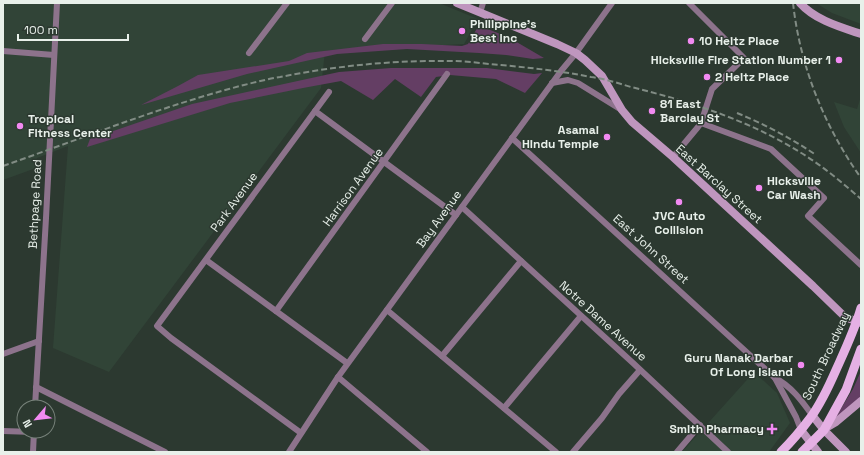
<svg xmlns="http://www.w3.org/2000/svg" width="864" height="455" viewBox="0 0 864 455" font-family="'Space Grotesk',sans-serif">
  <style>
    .built { fill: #314437 }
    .green { fill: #643e64 }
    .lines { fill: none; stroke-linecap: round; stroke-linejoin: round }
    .minor { stroke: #8d738c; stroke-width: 6 }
    .secondary { stroke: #bf96be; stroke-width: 8 }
    .primary { stroke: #e5b0e4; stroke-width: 9 }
    .rail { stroke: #818c84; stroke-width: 2; stroke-dasharray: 6 3; stroke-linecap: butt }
    .poi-dot { fill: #f28af2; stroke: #2c3930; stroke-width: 1.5 }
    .labels { text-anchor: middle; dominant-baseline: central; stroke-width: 3; stroke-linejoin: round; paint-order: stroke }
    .poi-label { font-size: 12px; font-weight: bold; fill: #e8f0ea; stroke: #2c3930; text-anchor: start }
    .street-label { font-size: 12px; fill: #e8f0ea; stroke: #2c3930 }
  </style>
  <rect width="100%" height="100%" fill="#2c3930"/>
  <g class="built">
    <polygon points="3,3 439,3 478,19 464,44 325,51 321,88 109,372 53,348 68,146 37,158 36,168 3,180"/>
    <polygon points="816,3 861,3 861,24 832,13"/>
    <polygon points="861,96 861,153 844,127 834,102 857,109"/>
    <polygon points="754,372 777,393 790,423 769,452 682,452"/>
  </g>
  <g class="green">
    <polygon points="480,26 508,37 544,58 533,59 506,55 479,53 407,49 337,54 247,74 141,105 178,86 198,75 289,61 307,53 383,44 422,44 462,46 468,44 476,30"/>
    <polygon points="391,68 487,68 534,74 542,73 525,93 496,79 450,75 436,77 421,97 395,79 373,100 341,81 303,88 230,103 87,147 90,139 192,104 339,72"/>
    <polygon points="861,371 861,397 842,414 834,420 853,389"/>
  </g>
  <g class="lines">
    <g class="minor">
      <polyline points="480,13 483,3"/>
      <polyline points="365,39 392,3"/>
      <polyline points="3,51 54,55"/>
      <polyline points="249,53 287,3"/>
      <polyline points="552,83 568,80 578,83 620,109"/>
      <polyline points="315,111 456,215"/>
      <polyline points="701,123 771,149 824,198 808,216 861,265"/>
      <path d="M512 138 775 378C791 386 802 401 812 415"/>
      <polyline points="673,157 698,127 701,123 712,89 744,58 689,3"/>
      <polyline points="462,207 633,363 728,452"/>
      <polyline points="206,260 347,363"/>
      <polyline points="387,310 556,452"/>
      <polyline points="276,311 447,74"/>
      <polyline points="3,354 39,341"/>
      <polyline points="442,356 521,261"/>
      <polyline points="338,377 427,452"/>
      <polyline points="775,378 796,417 801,430"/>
      <polyline points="36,387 165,452"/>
      <polyline points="35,407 46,218 57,3"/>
      <polyline points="504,408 581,316"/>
      <polyline points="3,431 34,432"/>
      <polyline points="301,433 171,338 157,326 329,92"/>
      <polyline points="33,452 34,431"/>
      <polyline points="289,452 338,377 561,71 576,53 612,3"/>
      <polyline points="573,452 602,418 619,394 640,370"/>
      <polyline points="677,452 700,425"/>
    </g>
    <g class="secondary">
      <polyline points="457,3 557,44 576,53 585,60 602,76 622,110 632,122 673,157 813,286 845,317 861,323"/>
      <path d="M800 3C815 20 840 27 861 34"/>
      <polyline points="812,415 824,430 846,452"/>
      <polyline points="824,429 836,422 861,401"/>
      <polyline points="801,430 818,452"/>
    </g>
    <g class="primary">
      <path d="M781 452C792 441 802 429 811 417 821 403 829 386 836 370 845 350 855 329 861 308"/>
      <polyline points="802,452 824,430 846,390 861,349"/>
    </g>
    <g class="rail">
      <path d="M793 3C800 66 824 126 861 178"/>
      <path d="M737 113C764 124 791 138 816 155"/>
      <path d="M3 166C83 138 162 106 244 85 256 82 268 79 280 77 335 66 394 60 451 61 468 61 485 64 501 65 532 68 561 71 591 77 605 79 618 83 631 87 696 103 760 124 815 162 831 173 846 186 861 199"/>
    </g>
  </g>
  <g class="poi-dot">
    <circle cx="462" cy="31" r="4"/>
    <circle cx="691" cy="41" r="4"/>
    <circle cx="839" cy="60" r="4"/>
    <circle cx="707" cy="77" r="4"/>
    <circle cx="652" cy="111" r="4"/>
    <circle cx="20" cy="126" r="4"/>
    <circle cx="607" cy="137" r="4"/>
    <circle cx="759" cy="188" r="4"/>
    <circle cx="679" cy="202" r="4"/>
    <circle cx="801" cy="365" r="4"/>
    <path d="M770 423h4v4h4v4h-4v4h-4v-4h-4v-4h4z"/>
  </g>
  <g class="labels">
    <g class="poi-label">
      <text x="470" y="24">Philippine's<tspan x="470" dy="14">Best Inc</tspan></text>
      <text x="699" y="41">10 Heitz Place</text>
      <text x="831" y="60" text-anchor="end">Hicksville Fire Station Number 1</text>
      <text x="715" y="77">2 Heitz Place</text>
      <text x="660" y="104">81 East<tspan x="660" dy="14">Barclay St</tspan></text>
      <text x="28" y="119">Tropical<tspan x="28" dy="14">Fitness Center</tspan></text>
      <text x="599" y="130" text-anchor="end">Asamai<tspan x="599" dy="14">Hindu Temple</tspan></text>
      <text x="767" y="181">Hicksville<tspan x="767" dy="14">Car Wash</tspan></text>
      <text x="679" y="216" text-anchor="middle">JVC Auto<tspan x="679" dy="14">Collision</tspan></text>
      <text x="793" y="358" text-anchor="end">Guru Nanak Darbar<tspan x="793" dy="14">Of Long Island</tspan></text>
      <text x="764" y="429" text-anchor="end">Smith Pharmacy</text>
    </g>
    <g class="street-label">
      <text transform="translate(719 184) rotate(42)">East Barclay Street</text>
      <text transform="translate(353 187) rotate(-54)">Harrison Avenue</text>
      <text transform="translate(234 202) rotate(-54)">Park Avenue</text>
      <text transform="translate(35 204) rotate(-87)">Bethpage Road</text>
      <text transform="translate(439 219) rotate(-54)">Bay Avenue</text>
      <text transform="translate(651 249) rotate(42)">East John Street</text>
      <text transform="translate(603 321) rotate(42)">Notre Dame Avenue</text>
      <text transform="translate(826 356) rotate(-65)">South Broadway</text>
    </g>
  </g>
  <rect width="864" height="455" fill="none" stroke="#e8f0ea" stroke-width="8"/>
  <g transform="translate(36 419) rotate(242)"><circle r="19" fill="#2c3930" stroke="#77827a"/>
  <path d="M0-3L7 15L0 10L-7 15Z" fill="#f28af2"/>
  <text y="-6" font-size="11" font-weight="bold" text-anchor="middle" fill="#e8f0ea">N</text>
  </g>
  <path d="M18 34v6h110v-6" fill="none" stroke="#e8f0ea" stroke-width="2"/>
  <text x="24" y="34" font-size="12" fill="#e8f0ea" stroke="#2c3930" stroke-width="3" paint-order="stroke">100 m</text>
</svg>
